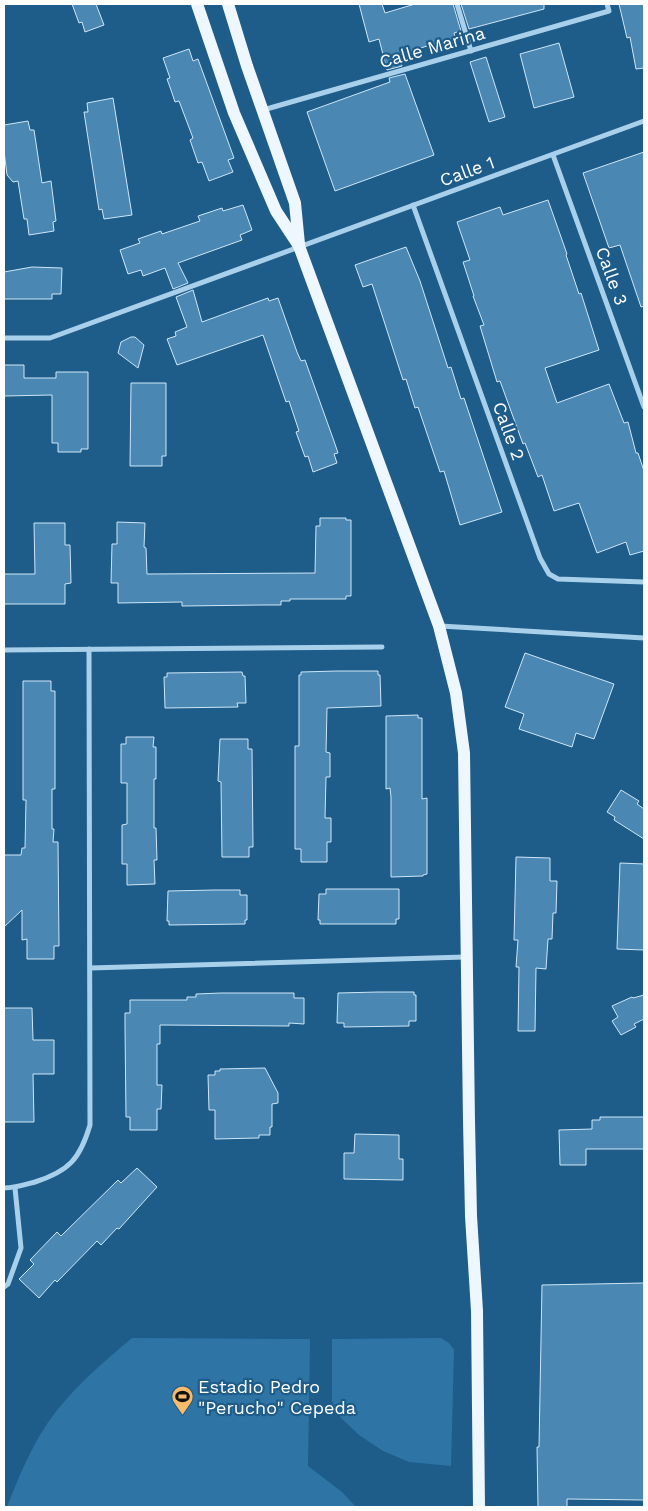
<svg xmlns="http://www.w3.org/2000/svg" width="648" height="1511" viewBox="0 0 648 1511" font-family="'Work Sans',sans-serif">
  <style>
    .green { fill: #2e75a5 }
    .building { fill: #4a87b3; stroke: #cee7f8 }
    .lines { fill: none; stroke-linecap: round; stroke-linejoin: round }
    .minor { stroke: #a9d0eb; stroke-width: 5 }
    .primary { stroke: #eef6fe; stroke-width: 12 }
    .labels { text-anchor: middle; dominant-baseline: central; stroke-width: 4.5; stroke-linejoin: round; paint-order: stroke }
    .street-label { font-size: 18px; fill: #fff; stroke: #1e5c89 }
    .poi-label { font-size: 18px; fill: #fff; stroke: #1e5c89; text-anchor: start }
  </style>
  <rect width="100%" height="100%" fill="#1e5c89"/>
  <g class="green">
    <path d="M132 1338 310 1339 308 1466 342 1492 356 1507H7C18 1478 30 1450 47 1424 70 1390 101 1364 132 1338Z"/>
    <polygon points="441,1338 449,1343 454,1350 451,1466 409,1462 383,1451 359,1435 341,1418 332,1401 332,1339"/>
  </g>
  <g class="building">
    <polygon points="72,4 96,4 104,25 85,32 82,22 79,23"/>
    <polygon points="359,4 382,4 385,13 415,4 453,4 461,31 454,33 455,37 399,55 402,66 387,70 379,39 369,42"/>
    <polygon points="461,4 544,4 544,9 469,29"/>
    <polygon points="619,4 644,4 644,68 636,69 630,37 627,38"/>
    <polygon points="559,43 574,97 534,108 520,54"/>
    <polygon points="189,49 193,61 198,59 234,158 228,160 233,172 209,181 202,162 198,163 190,140 193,138 179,101 175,102 171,90 167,79 170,78 163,58"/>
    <polygon points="486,57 505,117 489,122 470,62"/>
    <polygon points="405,74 434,155 335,191 307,112 390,82 389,78"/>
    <polygon points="113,98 132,215 104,219 102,209 99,210 84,112 88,112 87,103"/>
    <polygon points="28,121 30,130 34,130 42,183 51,181 56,221 53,222 54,231 29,235 27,219 24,219 18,181 13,182 7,175 4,151 4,125"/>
    <polygon points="644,152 644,306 641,307 620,245 609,248 583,173"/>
    <polygon points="548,200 567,254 566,255 579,294 581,293 599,350 545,368 557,403 609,384 624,423 628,422 636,453 638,453 644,471 644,551 630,555 626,542 597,553 579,503 554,511 542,475 538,477 525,443 523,444 500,381 497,382 480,326 484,325 473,296 474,296 463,262 470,260 457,222 500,207 503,215"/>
    <polygon points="243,205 252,230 240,235 242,240 178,263 188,283 173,289 165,268 143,276 141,270 128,274 120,250 140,243 138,239 161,231 162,234 200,221 198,216 222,208 223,211"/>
    <polygon points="406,247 420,281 448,368 451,367 461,399 464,398 502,512 460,525 444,471 440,472 418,407 415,408 406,379 403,380 372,284 363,287 355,265"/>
    <polygon points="32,267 62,268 61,294 52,294 52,299 4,299 4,272"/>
    <polygon points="193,290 202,322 268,298 269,301 278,298 297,352 301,361 305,360 335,444 338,453 334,454 337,463 313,472 308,456 305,457 296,432 299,431 289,401 286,402 263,335 177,365 167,339 176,336 175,332 187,327 176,297"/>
    <polygon points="131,337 135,337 144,345 138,368 118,353 121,342"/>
    <polygon points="4,365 24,365 24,378 56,378 56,372 88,372 88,449 81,449 81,452 58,452 58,443 52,443 52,395 4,396"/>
    <polygon points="131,383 166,383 166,456 162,456 162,466 130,466"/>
    <polygon points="320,518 346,518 346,520 351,520 351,596 346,596 346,599 290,599 290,601 281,601 281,605 262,605 182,606 182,602 118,603 118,583 111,583 112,544 117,544 117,522 145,523 144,547 146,548 147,574 315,573 316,526 320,526"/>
    <polygon points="34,523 65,523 65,545 70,545 71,583 65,584 65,604 4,604 4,574 35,574"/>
    <polygon points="525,653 614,684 594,739 576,733 572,747 519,729 524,714 505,707"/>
    <polygon points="337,671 378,671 378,675 380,675 381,706 327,708 326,752 330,753 330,777 326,777 325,818 331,818 331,842 327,842 327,862 301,862 301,849 295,849 295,746 299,746 299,675 301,675 301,672"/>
    <polygon points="242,672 243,676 245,676 246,703 237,703 238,707 165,708 164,677 167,677 167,673"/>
    <polygon points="23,681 51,681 51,691 55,691 55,789 52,789 52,829 54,829 53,842 58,842 59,946 54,946 54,959 27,959 27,939 22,940 22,910 4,927 4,855 21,855 22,848 25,848 26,800 23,800"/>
    <polygon points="418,715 418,718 422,718 422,799 427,798 427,874 423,875 423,876 391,877 391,797 390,788 386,789 386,716"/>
    <polygon points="126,737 154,737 153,747 156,747 156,779 154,779 154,828 156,828 157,860 154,860 155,884 127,885 127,864 122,864 122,825 127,824 127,783 121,783 121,744 126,744"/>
    <polygon points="220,739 248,739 248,749 252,749 253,847 249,847 249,857 222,857 221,782 218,781"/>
    <polygon points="621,790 639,801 637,804 644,809 644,839 614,820 615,817 607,812"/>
    <polygon points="516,857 550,858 550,881 557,881 556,913 553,913 552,939 548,939 546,969 536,968 535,1031 518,1031 519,967 516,967 518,940 514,940"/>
    <polygon points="620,863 644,864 644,950 617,949"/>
    <polygon points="326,889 399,889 399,919 396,919 396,924 320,924 320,920 318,920 319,894 326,894"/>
    <polygon points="215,890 240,890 240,895 247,895 247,920 245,920 245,924 169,925 169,921 167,921 168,891"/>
    <polygon points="378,992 414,992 414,995 416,995 416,1021 409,1021 409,1026 344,1027 344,1023 337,1023 338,993"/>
    <polygon points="221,993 294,993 294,998 304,998 304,1024 289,1023 289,1026 160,1025 160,1044 157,1044 157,1085 162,1085 161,1109 157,1109 157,1130 130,1130 130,1117 126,1117 125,1028 125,1013 130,1013 130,1000 187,1000 187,997 196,997 196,994"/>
    <polygon points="644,995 644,1019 634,1024 636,1027 621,1035 612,1021 618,1017 612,1006 632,997 633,998"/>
    <polygon points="4,1008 32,1008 33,1040 54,1040 54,1074 33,1074 34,1122 4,1122"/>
    <polygon points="265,1068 278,1093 278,1103 272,1104 272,1127 270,1127 270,1135 259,1135 259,1138 215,1139 215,1110 209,1110 208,1075 215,1075 215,1071 220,1071 220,1069"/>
    <polygon points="600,1117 644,1117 644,1149 586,1149 586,1165 560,1165 559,1130 592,1129 592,1120 600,1120"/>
    <polygon points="355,1134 399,1135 399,1159 403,1159 403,1180 344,1179 344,1153 354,1153"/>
    <polygon points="137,1168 157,1187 119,1229 117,1228 101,1245 97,1241 57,1282 55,1280 39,1298 19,1279 34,1264 30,1260 57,1232 61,1236 118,1180 121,1183"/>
    <polygon points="644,1283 644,1500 567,1499 567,1507 538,1507 537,1447 539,1447 542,1285"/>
  </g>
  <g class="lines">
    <g class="minor">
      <polyline points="457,4 471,51"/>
      <polyline points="263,110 609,11 607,4"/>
      <polyline points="553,155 644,407"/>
      <polyline points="413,205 540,558 549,574 558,579 644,582"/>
      <polyline points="4,338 50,338 644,121"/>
      <polyline points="440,626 644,638"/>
      <polyline points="4,650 382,647"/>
      <polyline points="90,968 465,957"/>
      <path d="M4 1188C15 1188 24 1185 35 1182 69 1171 80 1159 90 1125L89 649"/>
      <polyline points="4,1287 8,1284 21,1248 15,1188"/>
    </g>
    <g class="primary">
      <polyline points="197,4 234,113 276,211 299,246 439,626 456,693 464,753 469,1121 471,1216 477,1311 479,1507"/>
      <polyline points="228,4 247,66 295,203 299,244"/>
    </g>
  </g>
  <defs>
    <symbol id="stadium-pin" viewBox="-11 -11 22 30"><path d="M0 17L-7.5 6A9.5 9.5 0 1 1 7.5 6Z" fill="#fabb68" stroke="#1e5c89"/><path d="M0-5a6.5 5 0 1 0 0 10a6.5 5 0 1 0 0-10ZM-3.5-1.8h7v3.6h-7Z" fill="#111"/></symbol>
  </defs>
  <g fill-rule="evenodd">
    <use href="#stadium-pin" x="170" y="1384" width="25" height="34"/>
  </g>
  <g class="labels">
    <g class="street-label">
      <text transform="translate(432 47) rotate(-16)">Calle Marina</text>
      <text transform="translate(467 171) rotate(-20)">Calle 1</text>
      <text transform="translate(612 276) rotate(70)">Calle 3</text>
      <text transform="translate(509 431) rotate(70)">Calle 2</text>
    </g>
    <g class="poi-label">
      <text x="198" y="1386">Estadio Pedro<tspan x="198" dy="21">"Perucho" Cepeda</tspan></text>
    </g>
  </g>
  <rect width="648" height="1511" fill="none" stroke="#ffffff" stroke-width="10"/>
</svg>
